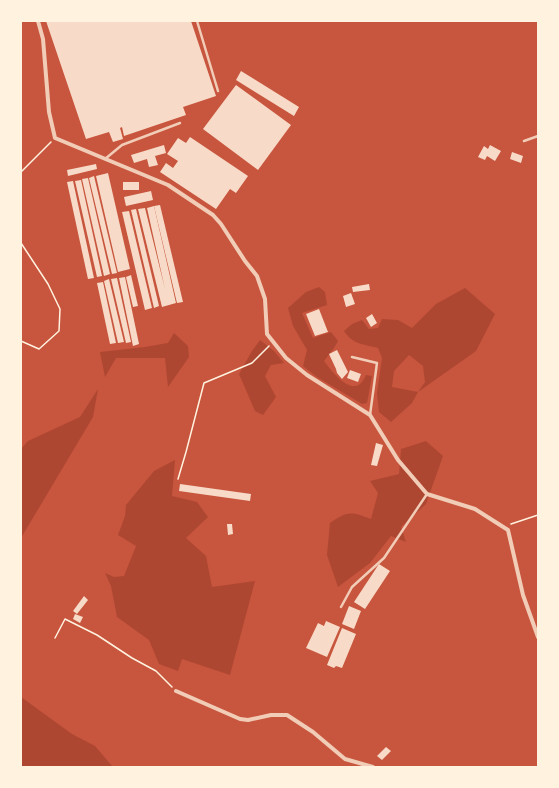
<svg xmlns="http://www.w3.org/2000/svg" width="559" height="788" viewBox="0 0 559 788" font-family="'Space Grotesk',sans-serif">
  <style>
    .green { fill: #ae4732; fill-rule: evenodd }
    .building { fill: #f7dbc8 }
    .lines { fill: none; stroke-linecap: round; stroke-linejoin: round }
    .path { stroke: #fff3e0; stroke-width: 1.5 }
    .service { stroke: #f1ccb7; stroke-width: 2.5 }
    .minor { stroke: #f1ccb7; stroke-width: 4 }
  </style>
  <rect width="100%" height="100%" fill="#c8553d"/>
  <g class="green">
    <path d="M319 287 325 292 327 305 302 313 313 338 331 332 338 341 334 348 324 361C330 369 349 395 361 383 363 381 365 377 366 375L372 376 367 403 362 404 317 377 303 366 307 350 293 326 288 308 306 292Z"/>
    <path d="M465 288 495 314 476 351 418 392 412 403 391 422 379 412 377 393 382 358 378 348C364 344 353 345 344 331L352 324 362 320 369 329 378 328 382 319 398 320 412 328 436 304ZM409 355 423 366 425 382 418 392 392 387 394 371Z"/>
    <polygon points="174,333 188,346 189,357 168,387 165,358 116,358 105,377 100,352 145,347 168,343"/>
    <polygon points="260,340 274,351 284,363 271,365 265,376 276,397 263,415 255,411 239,374 252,351"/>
    <polygon points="98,389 93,417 21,538 21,449 28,441 80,417"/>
    <path d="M426 441 443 456 426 504 401 527 406 542 391 536 370 563 338 587 327 555 330 523C347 511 351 511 371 519L378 493 370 481 399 474 401 449Z"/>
    <polygon points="175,460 172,496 197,502 208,517 186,538 206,556 212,587 255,581 230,675 182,659 178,671 159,664 149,640 117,617 111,586 105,573 114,577 124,576 136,546 118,535 125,516 126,505 154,471"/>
    <polygon points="21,697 72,734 95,746 113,767 21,767"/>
  </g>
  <g class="building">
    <polygon points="46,21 191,21 216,96 183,107 186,115 124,136 122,127 120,128 123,139 113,142 109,132 86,139"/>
    <polygon points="241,71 299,107 294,116 236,80"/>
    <polygon points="236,85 291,125 258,170 203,129"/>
    <polygon points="190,137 248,176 236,193 230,189 216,209 160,172 166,163 173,168 178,161 167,154 178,138 186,143"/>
    <polygon points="164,145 166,153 155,156 158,165 149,167 147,159 134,163 131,155"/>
    <polygon points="490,145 501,151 495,161 487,156 485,160 478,157 484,146 488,149"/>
    <polygon points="512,152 523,156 521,163 510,159"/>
    <polygon points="96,164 97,169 68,176 67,170"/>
    <polygon points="108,173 130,269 118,272 96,176"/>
    <polygon points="94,176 117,273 112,274 89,178"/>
    <polygon points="88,178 110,274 104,276 82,179"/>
    <polygon points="81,180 102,276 97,277 75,181"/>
    <polygon points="73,181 94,278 88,279 67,182"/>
    <rect x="123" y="182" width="16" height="8"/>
    <polygon points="151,191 153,200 126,206 124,197"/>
    <polygon points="160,205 183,302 177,303 154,206"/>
    <polygon points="154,206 176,303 162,307 138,209 145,208 165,289 147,208"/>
    <polygon points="136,209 159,306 154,308 131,210"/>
    <polygon points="129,211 152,308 145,310 122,212"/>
    <polygon points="131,275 138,306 133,307 126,277"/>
    <polygon points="125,277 139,344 133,346 119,278"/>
    <polygon points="117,278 131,342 126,343 111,279"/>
    <polygon points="109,279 124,342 118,343 104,281"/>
    <polygon points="103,282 116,343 110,344 97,283"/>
    <polygon points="369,284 370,290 353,292 352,287"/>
    <polygon points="351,293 355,304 346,307 343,296"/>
    <polygon points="319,309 328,332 315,336 306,314"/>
    <polygon points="372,314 377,323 371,327 366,318"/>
    <polygon points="337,350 348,372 342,379 337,373 336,369 329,354"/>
    <polygon points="350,370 361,374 358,382 347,378"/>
    <polygon points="376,443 383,445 377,466 371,465"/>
    <polygon points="180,484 251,494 250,501 179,491"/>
    <polygon points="227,524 232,524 233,534 228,535"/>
    <polygon points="379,564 390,571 365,609 354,602"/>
    <polygon points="84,596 88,600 77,614 73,611"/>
    <polygon points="349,606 361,611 354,629 342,624"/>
    <polygon points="75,614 83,617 80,623 73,619"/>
    <polygon points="326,621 340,627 327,657 306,648 318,623 324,626"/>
    <polygon points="342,628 356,634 342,668 336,666 334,668 327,665"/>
    <polygon points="386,747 391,751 382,760 377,756"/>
  </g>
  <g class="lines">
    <g class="path">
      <polyline points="21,172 51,142"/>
      <polyline points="21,243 48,284 60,309 59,331 39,349 21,341"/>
      <polyline points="178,479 186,452 204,383 252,363 269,346"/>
      <polyline points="511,524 538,515"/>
      <polyline points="55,638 65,619 97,635 132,658 156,671 172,687"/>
    </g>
    <g class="service">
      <polyline points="197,21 218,91"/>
      <polyline points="524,141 538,136"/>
      <polyline points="105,159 122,145 180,123"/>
      <polyline points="352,357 377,363 370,415"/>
      <polyline points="341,607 352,587 384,558 427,494"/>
    </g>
    <g class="minor">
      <polyline points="38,21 43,39 49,112 55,138 168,185 213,215 221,224 245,261 257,276 265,299 267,334 286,358 307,375 370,415 398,460 427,494 475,509 508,530 523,595 538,637"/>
      <polyline points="176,691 240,719 248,720 271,715 287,715 313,732 345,759 373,767"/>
    </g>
  </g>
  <rect width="559" height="788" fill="none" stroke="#fff3e0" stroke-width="44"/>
</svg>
